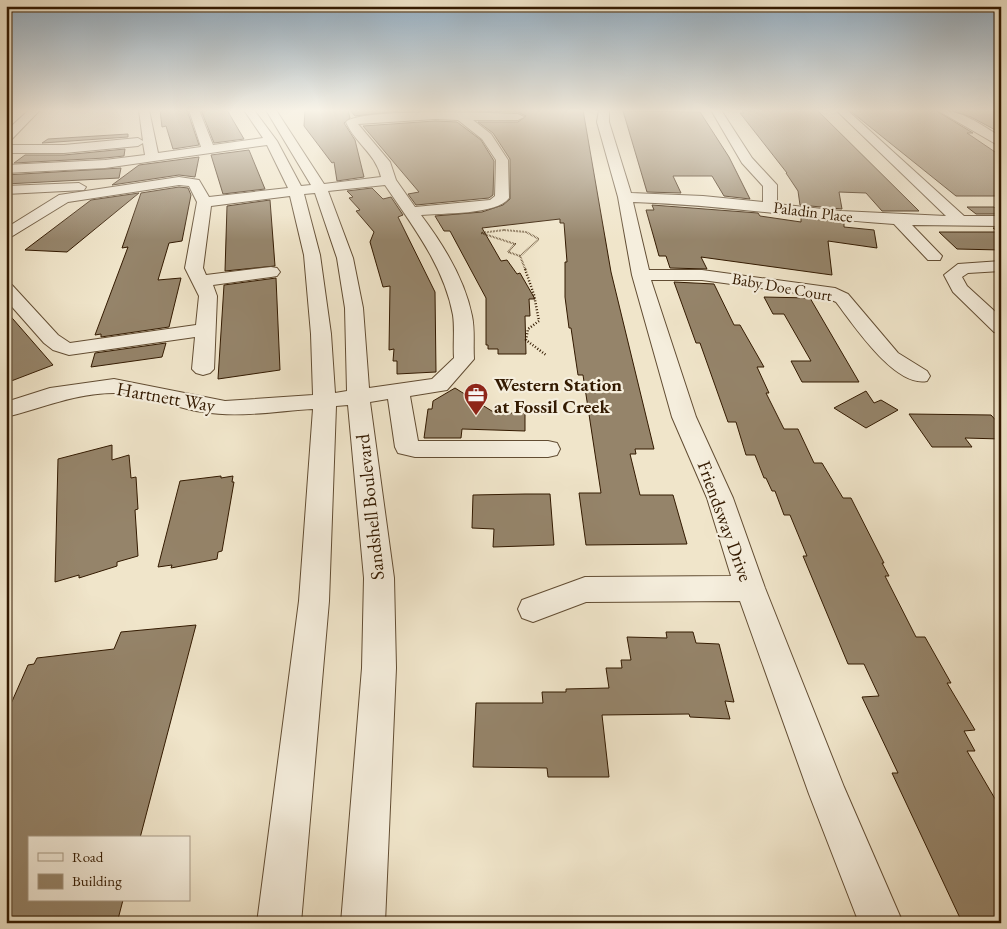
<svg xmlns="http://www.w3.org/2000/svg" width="1007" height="929" viewBox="0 0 1007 929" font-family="'EB Garamond',serif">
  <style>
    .building { fill: #95846a; stroke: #331a01 }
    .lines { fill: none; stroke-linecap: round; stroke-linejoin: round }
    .minor-casing { stroke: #624d33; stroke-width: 2 }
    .path-far1 { stroke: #331a01; stroke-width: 2; stroke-dasharray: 0.5 1; stroke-linecap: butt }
    .path { stroke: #331a01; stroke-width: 2.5; stroke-dasharray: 1 2; stroke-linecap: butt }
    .minor { fill: #f5eedd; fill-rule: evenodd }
    .labels { text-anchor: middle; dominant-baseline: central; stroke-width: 4.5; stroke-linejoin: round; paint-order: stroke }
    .far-street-label { font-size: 16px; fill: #331a01; stroke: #f5eedd }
    .poi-label { font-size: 19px; font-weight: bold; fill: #331a01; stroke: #f5eedd; text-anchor: start }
    .street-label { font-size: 19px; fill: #331a01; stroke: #f5eedd }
  </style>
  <rect width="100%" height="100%" fill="#f0e5ca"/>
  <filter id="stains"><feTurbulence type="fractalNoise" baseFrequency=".004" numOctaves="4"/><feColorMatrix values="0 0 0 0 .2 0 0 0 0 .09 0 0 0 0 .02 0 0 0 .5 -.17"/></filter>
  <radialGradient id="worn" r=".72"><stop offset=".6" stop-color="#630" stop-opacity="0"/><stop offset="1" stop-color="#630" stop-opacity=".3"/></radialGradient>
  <g class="building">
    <polygon points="160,110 187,110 199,145 173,149 166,126 162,127"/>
    <polygon points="201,110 227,110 244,139 214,143"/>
    <polygon points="305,110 348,110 350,118 344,123 355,140 364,177 337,181 334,162 332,163 304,126"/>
    <polygon points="350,110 583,110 611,272 654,449 635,449 636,454 630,454 640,495 673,495 687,544 586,545 579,493 601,493 583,375 578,375 571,328 569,328 565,297 565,262 567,262 564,223 560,223 560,219 482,228 501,261 507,260 517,274 520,273 535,299 529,299 530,316 525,316 526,354 498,354 498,349 488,349 488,345 486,345 486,298 450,231 444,231 435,216 482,212 503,205 510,199 510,159 493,133 478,122 518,122 526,116 518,112 456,111 400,111 355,116"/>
    <polygon points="741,110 817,110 919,211 882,211 866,193 839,192 842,209 800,205 798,191 786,173 787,173 740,113 744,113"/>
    <polygon points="849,110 935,110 973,133 967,133 1001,156 1001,196 956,196"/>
    <polygon points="950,110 1001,110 1001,133 971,117"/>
    <polygon points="623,111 700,112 729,157 750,199 724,196 712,176 673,176 681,193 647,192"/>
    <polygon points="435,121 457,122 481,140 494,161 493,195 489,198 416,205 408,194 419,192 363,126"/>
    <polygon points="128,134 128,137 42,143 48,139"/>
    <polygon points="125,149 124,156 105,158 14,163 25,155 64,155"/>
    <polygon points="249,150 265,189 223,194 211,155"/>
    <polygon points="199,157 195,177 179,175 112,185 139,165"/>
    <polygon points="121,168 119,178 6,184 6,175"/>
    <polygon points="179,187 188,188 191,195 182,241 169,243 158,280 181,278 169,327 101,337 101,334 95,335 128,247 122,248 141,193"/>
    <polygon points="372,188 383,199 391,197 403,215 398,217 435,292 436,372 397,374 397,361 393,361 394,349 389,350 390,286 383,287 370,242 374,232 356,211 360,210 349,198 353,197 347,191"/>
    <polygon points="139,193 67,252 25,250 91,200"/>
    <polygon points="270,200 275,266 225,271 227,206"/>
    <polygon points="652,205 758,213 760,216 801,222 801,218 844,222 844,227 874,230 877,248 828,241 832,275 701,257 707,269 670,268 666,256 659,256 654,238 646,210 654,210"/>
    <polygon points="967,207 994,207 1001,214 976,214"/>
    <polygon points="993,228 1001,228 1001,250 957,249 939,232 998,232"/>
    <polygon points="276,278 280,370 218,379 224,285"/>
    <polygon points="674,282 714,284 734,325 740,325 764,367 757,367 769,393 766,393 784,429 798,429 814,463 822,463 843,498 851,498 884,563 882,563 889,576 885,576 916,637 925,637 951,683 947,683 975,730 964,731 975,751 967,751 1001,809 1001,923 964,923 960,918 892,773 898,773 862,697 879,696 864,664 848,664 803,556 807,556 790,515 784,515 775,491 772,491 766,478 764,478 755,455 746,455 736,422 728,422 700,343 696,343"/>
    <polygon points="764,297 810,298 859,382 802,382 791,361 811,361 784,314 773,314"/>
    <polygon points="6,311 53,365 6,383"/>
    <polygon points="166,343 162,357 91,367 95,353"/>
    <polygon points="455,388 495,413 525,413 525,431 462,429 461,438 424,438 428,409 432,409 433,401"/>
    <polygon points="866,391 874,403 881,400 898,410 866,428 834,408"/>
    <polygon points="909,414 991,415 1001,426 1001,439 965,438 972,447 932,447"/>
    <polygon points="112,445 112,460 129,455 131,478 136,477 138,509 135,510 138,556 117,562 117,566 79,578 79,575 55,582 58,459"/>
    <polygon points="221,476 221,478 233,476 232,482 234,482 222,551 218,552 217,559 171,568 172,565 158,567 180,481"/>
    <polygon points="525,494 550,494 554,545 493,547 494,529 472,528 473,495"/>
    <polygon points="196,625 140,838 29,838 29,900 123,900 117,923 6,923 6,715 28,665 34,664 37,658 114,649 121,632"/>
    <polygon points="666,632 693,632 696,643 719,644 734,702 725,701 730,719 690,717 689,714 602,715 609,777 548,777 547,768 473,767 476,703 543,703 542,692 566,692 566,689 609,688 606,668 622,668 621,660 631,660 627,637 667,638"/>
  </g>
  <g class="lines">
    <defs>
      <g id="minor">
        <polygon points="29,110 40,110 10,141 6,142 6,131"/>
        <path d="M139 110H149L158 153 201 147 189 110H199L213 145 263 138 244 110H254L277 141 301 186 311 185 266 110H276L324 184 381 177C376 154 355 143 346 122 360 108 492 113 518 114L524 117 518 120H473L491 134 508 160 509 198C497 215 442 213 421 215 443 244 465 280 472 316 475 330 473 345 474 359L447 390 410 396 418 441H548L557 443 560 449 557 455 548 457H415L398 453 395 447 388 399 370 402 394 578 396 668 385 923H341L362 668 364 578 348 405 336 406 329 601 301 923H257L299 601 313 409C277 411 239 418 203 412 173 408 144 393 114 393 76 393 42 408 6 417V402L50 388 114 379 225 401 313 395 311 334 304 255 290 196 211 206 203 268 206 275 271 267 277 268 280 272 277 276 271 277 213 285 217 296 214 369 210 373 203 375 196 373 192 369 195 337 69 355 53 350 44 343 6 300V284L12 285 58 335 70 343 196 325 199 296 185 268 197 202 189 186 179 185 68 202 6 240V228L59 195 179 177 199 180 209 197 288 188 267 145 105 168 6 173V165L105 160 145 155 143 143 138 146 64 153H6V145H64L138 138 143 141ZM435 119 458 120 482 139 496 160 495 196 490 200 415 207 396 180 390 162 358 124ZM385 185C412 225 444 266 453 315 455 329 453 344 454 358L432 379 369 388 363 308 353 258 328 191ZM315 193 337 258 345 308 347 391 335 393 331 334 320 255 304 194Z"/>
        <path d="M599 110H609V122L631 193 703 196 763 202V186L742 163 711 110H721L752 158 777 185V204L841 211 946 216 836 110H847L964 216H1001V226L912 225 942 256 940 260H928L894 224C807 218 721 205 633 202L649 270H702L835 288 848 294 898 353 927 371 930 376 927 381C895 388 853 324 836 302L825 297 702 280H651L696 417 733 498 765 588 844 787 903 923H859L809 794 740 601 586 602 533 622 522 618 518 609 522 600 585 577 731 576 707 498 672 417 632 275 618 197 597 122Z"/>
        <path d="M937 110C962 110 980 124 1001 137V147Z"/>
        <polygon points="79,183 86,187 84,190 6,194 6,186"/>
        <polygon points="1001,261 1001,271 968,273 962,277 967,286 1001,317 1001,334 994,332 953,292 944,275 958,264"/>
      </g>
    </defs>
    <use href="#minor" class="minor-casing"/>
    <g class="path-far1">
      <polygon points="504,230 526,232 539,239 520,256 508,252 515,244 481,233"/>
      <polyline points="520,256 526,271"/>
    </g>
    <polyline class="path" points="525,269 534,295 539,321 528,329 526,340 546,355"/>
    <use href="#minor" class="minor"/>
  </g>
  <linearGradient id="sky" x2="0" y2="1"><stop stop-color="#91acc1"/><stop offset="0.46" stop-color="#f8f3e7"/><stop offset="1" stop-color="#f8f3e7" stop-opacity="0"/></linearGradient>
  <rect width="1007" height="240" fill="url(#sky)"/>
  <defs>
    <symbol id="office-pin" viewBox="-11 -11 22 30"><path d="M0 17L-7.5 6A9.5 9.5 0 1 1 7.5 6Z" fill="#8f2418" stroke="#f5eedd"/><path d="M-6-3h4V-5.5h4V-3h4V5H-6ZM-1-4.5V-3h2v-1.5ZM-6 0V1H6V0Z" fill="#fff"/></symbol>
  </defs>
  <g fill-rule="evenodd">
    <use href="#office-pin" x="462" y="381" width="28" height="38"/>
  </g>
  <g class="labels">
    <g class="far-street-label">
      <text transform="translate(813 212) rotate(7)">Paladin Place</text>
      <text transform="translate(782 287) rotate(10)">Baby Doe Court</text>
    </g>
    <g class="poi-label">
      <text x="494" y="384">Western Station<tspan x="494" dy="22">at Fossil Creek</tspan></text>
    </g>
    <g class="street-label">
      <text transform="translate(166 397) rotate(10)">Hartnett Way</text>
      <text transform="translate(370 507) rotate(-96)">Sandshell Boulevard</text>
      <text transform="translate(725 521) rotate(70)">Friendsway Drive</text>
    </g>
  </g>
  <rect width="1007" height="929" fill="none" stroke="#f0e5ca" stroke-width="25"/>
  <rect x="8" y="8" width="992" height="914" fill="none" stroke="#331a01" stroke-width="2.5"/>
  <rect x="12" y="12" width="982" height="904" fill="none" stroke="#331a01"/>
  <rect x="28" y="836" width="162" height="65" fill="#f5eedd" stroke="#a79985"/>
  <rect x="38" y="853" width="25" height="8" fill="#f5eedd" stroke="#a79985"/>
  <text x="72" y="862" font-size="15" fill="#331a01">Road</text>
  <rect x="38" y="874" width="25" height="15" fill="#95846a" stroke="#a79985"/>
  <text x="72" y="886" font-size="15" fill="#331a01">Building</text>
  <rect width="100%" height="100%" filter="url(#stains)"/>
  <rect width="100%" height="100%" fill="url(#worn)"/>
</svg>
